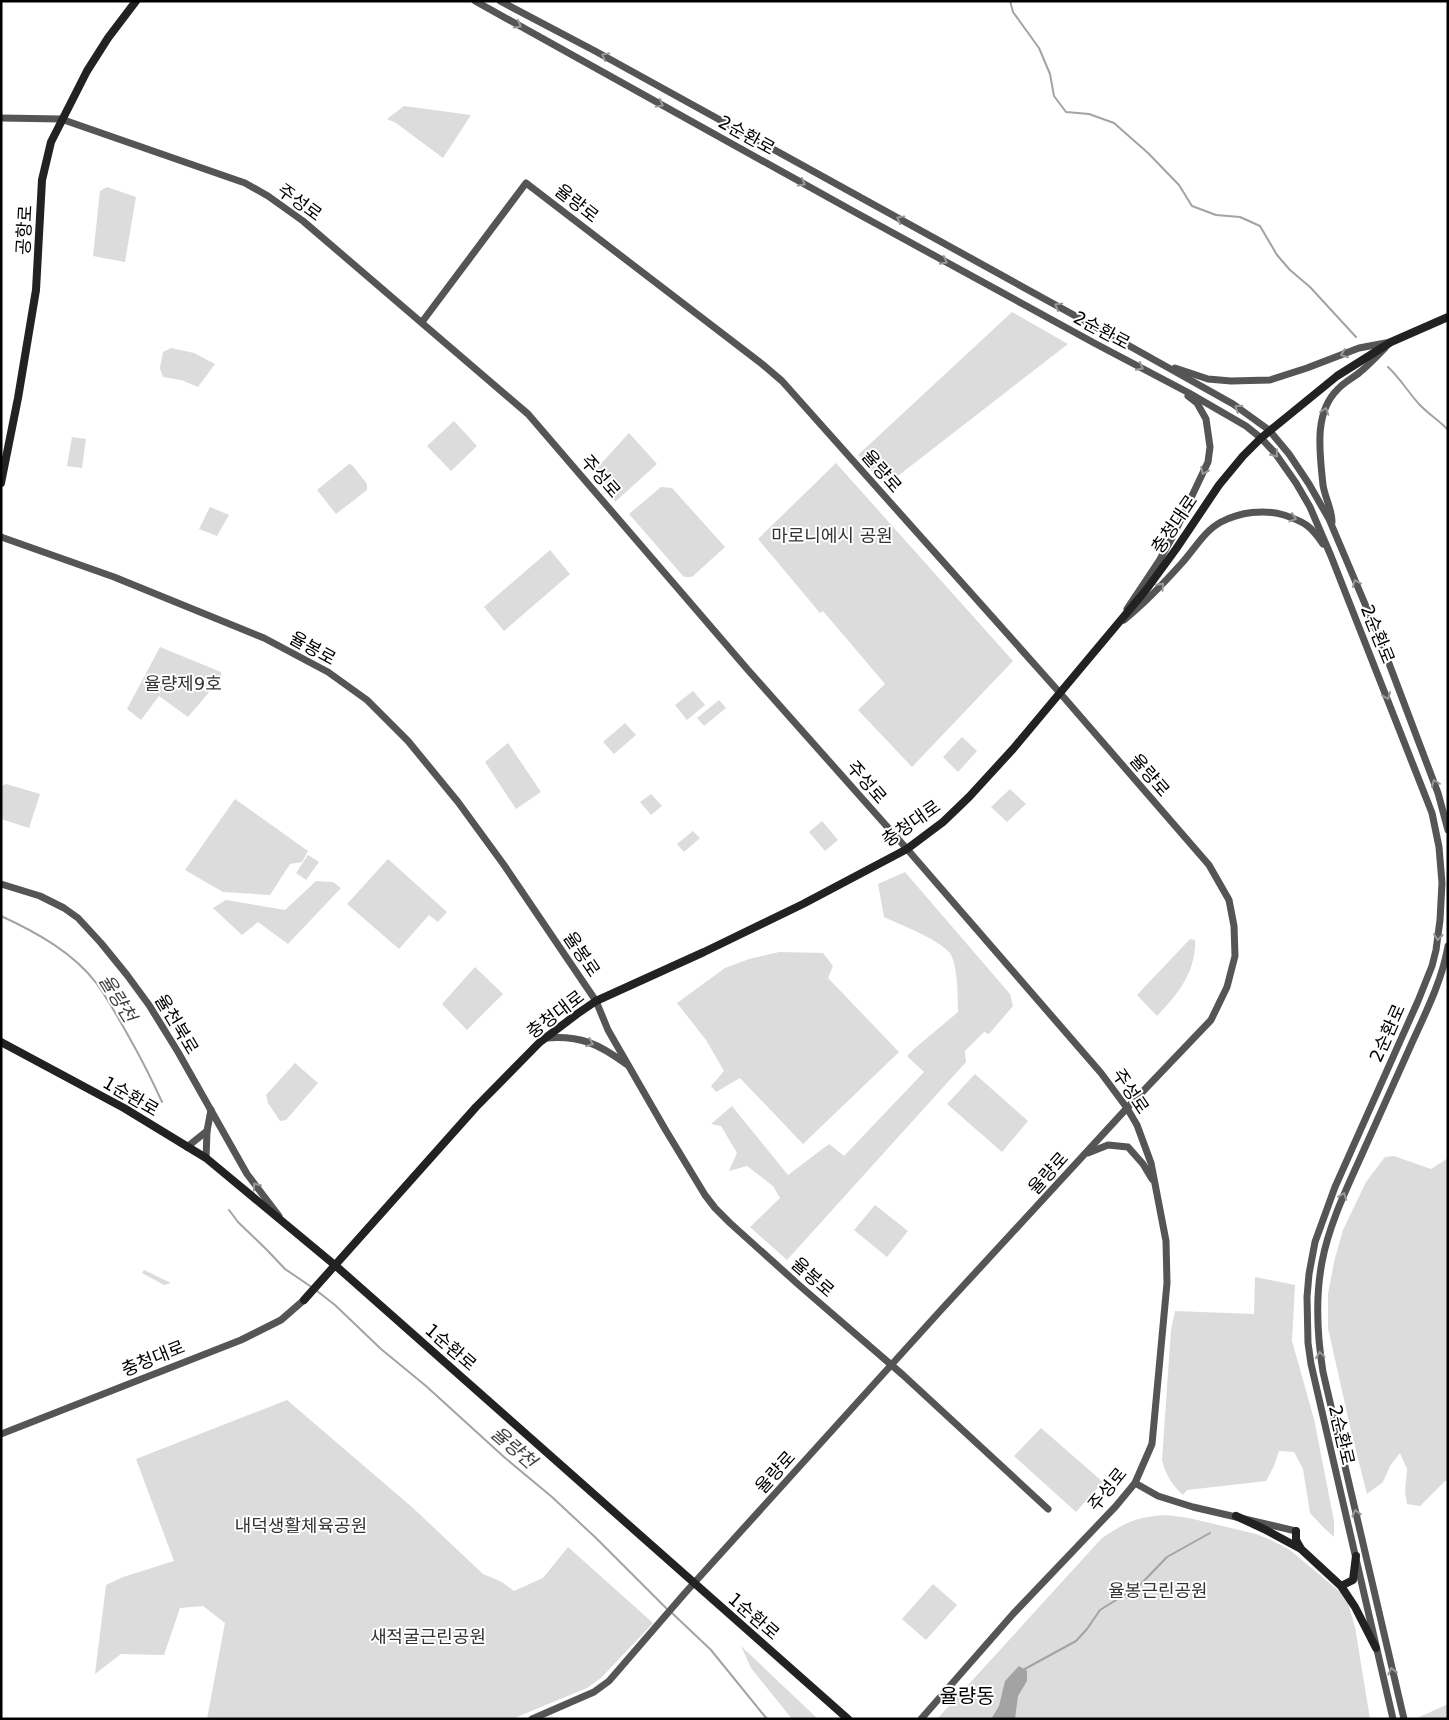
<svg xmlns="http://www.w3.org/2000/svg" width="1449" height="1720" viewBox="0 0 1449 1720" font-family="'DejaVu Sans','Noto Sans KR',sans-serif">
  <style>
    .green { fill: #dcdcdc }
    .water { fill: #a3a3a3 }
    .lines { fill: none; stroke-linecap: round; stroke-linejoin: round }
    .stream { stroke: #a3a3a3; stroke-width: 2 }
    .tertiary { stroke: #555; stroke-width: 7 }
    .secondary { stroke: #222; stroke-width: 8 }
    .oneway { stroke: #999 }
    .labels { text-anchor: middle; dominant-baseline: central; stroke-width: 4; stroke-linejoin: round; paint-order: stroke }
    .street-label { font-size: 18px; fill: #000; stroke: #fff }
    .park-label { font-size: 18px; fill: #333; stroke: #fff }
    .water-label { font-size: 19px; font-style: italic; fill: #444; stroke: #fff }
    .quarter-label { font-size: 20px; fill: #000; stroke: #fff }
  </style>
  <rect width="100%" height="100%" fill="#fff"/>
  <g class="green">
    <polygon points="404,106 471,115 443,158 396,123 387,119"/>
    <polygon points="107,187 136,197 125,262 93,256 100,191"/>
    <polygon points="1012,312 1068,344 885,486 858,455"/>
    <polygon points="171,348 194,353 215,364 198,387 181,380 163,377 160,368 163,352"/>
    <polygon points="454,421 477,446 451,471 427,446"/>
    <polygon points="629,433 657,464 615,502 597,468"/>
    <polygon points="72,437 86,439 82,468 67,466"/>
    <polygon points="836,463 1013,661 912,767 858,710 885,684 823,611 820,613 758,539"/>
    <polygon points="349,464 352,465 367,484 367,490 336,514 317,490"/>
    <polygon points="661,487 672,488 725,547 692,577 684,577 629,514"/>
    <polygon points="210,507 229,515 217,536 199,529"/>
    <polygon points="550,550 570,574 504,631 484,607"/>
    <polygon points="160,647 221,672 222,677 188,717 159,696 141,720 127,709"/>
    <polygon points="693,691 705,705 687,720 675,705"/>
    <polygon points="719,700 726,708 704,726 697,718"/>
    <polygon points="625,723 636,735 614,754 603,742"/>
    <polygon points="962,737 977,751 958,772 943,757"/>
    <polygon points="508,743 541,792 516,809 485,762"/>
    <polygon points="6,784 40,794 29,828 1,819 1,786"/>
    <polygon points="1010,789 1026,804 1007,822 991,807"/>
    <polygon points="651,794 662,806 651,815 640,802"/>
    <polygon points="235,799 308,851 302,862 290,864 270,895 223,892 185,870"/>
    <polygon points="822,821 838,840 825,851 809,832"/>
    <polygon points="693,831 700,838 684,852 677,844"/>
    <polygon points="308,855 319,862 306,880 296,873"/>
    <polygon points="388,859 447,912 438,922 429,915 399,949 347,904"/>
    <path d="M905 872 1010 994 1013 1006 989 1034 984 1032 965 1051 966 1062 787 1260 750 1227 780 1198 773 1186 747 1166 729 1171 737 1153 721 1126 711 1124 732 1106 788 1175 829 1144 844 1156 924 1072 907 1056 914 1049 958 1012C958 999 958 962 949 952 934 937 903 926 884 917L878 884Z"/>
    <polygon points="316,881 333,882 341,888 288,944 258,922 242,935 213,908 226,900 285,910"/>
    <path d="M1190 939 1195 940C1196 972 1178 994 1157 1016L1137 995Z"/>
    <polygon points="779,952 823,953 833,966 828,978 899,1052 803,1144 740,1078 716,1092 711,1086 724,1071 706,1040 677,1003 725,968 749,959"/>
    <polygon points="475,967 503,994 467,1030 442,1004"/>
    <polygon points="295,1063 318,1083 286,1120 280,1121 268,1103 266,1095"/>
    <polygon points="975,1074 1028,1121 1002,1152 947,1104"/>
    <polygon points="1394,1156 1431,1169 1448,1158 1448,1481 1445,1481 1420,1506 1407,1504 1405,1492 1407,1469 1400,1453 1390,1466 1383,1482 1367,1494 1351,1431 1328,1328 1328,1294 1334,1262 1343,1230 1366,1182 1385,1157"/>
    <polygon points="875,1205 908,1231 887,1257 854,1230"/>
    <polygon points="144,1270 171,1283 164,1285 142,1273"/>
    <path d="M1255 1277 1295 1285 1292 1341 1314 1419 1334 1521V1537L1324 1528 1310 1513 1303 1469 1294 1452 1279 1451 1274 1466 1266 1481 1187 1490 1183 1495C1171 1484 1166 1475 1162 1460L1171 1330 1175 1311 1254 1314Z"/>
    <polygon points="287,1400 413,1508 483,1574 502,1582 514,1591 543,1578 568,1547 653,1623 601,1678 587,1688 512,1719 207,1719 225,1623 203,1606 180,1608 164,1655 121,1654 95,1674 106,1585 123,1577 174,1561 136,1459"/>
    <polygon points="1041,1428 1103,1482 1076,1512 1014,1456"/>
    <path d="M1166 1515 1189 1518 1256 1534 1271 1540 1290 1550 1346 1597 1355 1627 1370 1719H937L1102 1538C1127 1521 1137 1517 1166 1515Z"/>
    <polygon points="933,1584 957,1605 926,1640 902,1619"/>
    <polygon points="741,1646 818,1719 792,1719 751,1668"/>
    <polygon points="1448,1704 1448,1719 1417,1719 1417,1718"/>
  </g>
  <polygon class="water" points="1019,1666 1027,1671 1027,1681 1018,1696 1015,1719 991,1719 999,1706 1005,1681"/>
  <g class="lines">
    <g class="stream">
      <polyline points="1010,1 1013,12 1039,48 1050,74 1054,96 1066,112 1089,114 1114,123 1148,153 1179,185 1192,206 1216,215 1240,217 1260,226 1277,255 1290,270 1310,287 1356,337"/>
      <path d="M1388 367C1400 378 1408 392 1419 404 1428 414 1439 420 1448 430"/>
      <path d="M1 916C36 932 74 953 97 984 109 1001 119 1019 129 1037 141 1058 152 1080 162 1102"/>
      <polyline points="229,1210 238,1222 267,1250 285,1269 313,1288"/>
      <polyline points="317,1291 335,1305 381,1349 426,1386 504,1457 552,1497 596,1538 668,1610"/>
      <polyline points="672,1613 711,1650 767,1719"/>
      <polyline points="1023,1670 1076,1641 1087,1629 1100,1610 1140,1585 1167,1557 1210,1533"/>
    </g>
    <g class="tertiary">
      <polyline points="475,1 851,210 1096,344 1189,393 1246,426 1261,438 1275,453 1296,483 1310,507 1331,556 1432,813 1439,847 1442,883 1440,920 1436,950 1432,966 1418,1001 1335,1187 1315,1242 1309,1274 1307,1297 1308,1343 1311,1364 1393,1719"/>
      <polyline points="500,1 595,51 1101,330 1233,404 1269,430 1289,454 1309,484 1329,519 1379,637 1438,793 1448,830"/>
      <polyline points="1,118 61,119 245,183 268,196 303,221 528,414 748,670 907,849 1101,1073 1127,1108 1137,1125 1151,1163 1166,1241 1167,1283 1152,1444 1135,1483 1116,1506 1013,1614 921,1719"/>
      <polyline points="422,322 526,183 762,364 782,381 1060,693 1209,865 1229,900 1234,926 1235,956 1227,987 1211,1020 1127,1108 941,1310 685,1593 609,1681 594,1692 532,1719"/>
      <polyline points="1175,368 1208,379 1231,381 1270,380 1307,368 1359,348 1391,342"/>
      <path d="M1332 522C1332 509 1325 498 1323 485 1320 454 1313 413 1338 389 1344 382 1353 378 1360 372 1369 365 1377 356 1385 348"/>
      <polyline points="1,537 114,577 264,638 328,672 367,700 408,741 458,802 504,865 596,1001 608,1030 665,1129 705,1195 715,1208 730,1223 800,1286 903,1375 1048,1509"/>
      <polyline points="1127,609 1159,561 1173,536 1208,462 1210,447 1206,419 1197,403 1188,396"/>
      <path d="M1124 620C1145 603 1163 584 1181 564 1194 550 1204 531 1221 522 1240 512 1264 509 1284 515 1305 522 1311 526 1323 544"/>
      <polyline points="1,884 40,896 64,908 78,918 101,943 127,975 149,1005 178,1052 247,1174 279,1216"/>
      <path d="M546 1038C580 1035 599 1044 626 1064"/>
      <polyline points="187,1147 207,1131"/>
      <polyline points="1088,1153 1108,1145 1128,1147 1143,1164 1152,1179"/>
      <polyline points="206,1158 207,1131 211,1110"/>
      <polyline points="1,1434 241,1340 281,1320 304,1300"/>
      <polyline points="1135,1483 1158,1496 1193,1507 1296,1531"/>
      <path d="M1404 1719 1323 1372C1317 1335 1315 1299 1322 1262 1329 1224 1347 1188 1363 1152 1379 1117 1395 1081 1411 1045 1425 1014 1442 981 1448 946"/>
    </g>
    <g class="secondary">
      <polyline points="1,483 18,398 36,290 42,180 51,142 87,71 108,38 136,1"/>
      <polyline points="1,1042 124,1108 206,1158 336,1266 848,1719"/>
      <polyline points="304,1300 476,1107 540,1042 577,1014 596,1001 704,952 803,904 907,849 943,822 969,797 1013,749 1146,590 1176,549 1219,485 1243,456 1261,438 1337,376 1391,342 1448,317"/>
      <polyline points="1236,1516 1264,1529 1301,1549 1341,1586 1355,1607 1376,1648"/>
      <polyline points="1296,1531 1296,1540 1300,1547"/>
      <polyline points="1341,1586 1353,1580 1356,1556"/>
    </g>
  </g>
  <defs><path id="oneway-chevron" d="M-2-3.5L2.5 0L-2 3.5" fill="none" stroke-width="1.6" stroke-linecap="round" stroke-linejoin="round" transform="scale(1.25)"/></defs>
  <g class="oneway">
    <use href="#oneway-chevron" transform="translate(518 25) rotate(29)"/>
    <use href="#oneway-chevron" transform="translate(605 56) rotate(-151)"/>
    <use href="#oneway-chevron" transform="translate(660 104) rotate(29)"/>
    <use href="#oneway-chevron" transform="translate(802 183) rotate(29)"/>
    <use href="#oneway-chevron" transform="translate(900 219) rotate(-151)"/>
    <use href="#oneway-chevron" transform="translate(944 261) rotate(28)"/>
    <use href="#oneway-chevron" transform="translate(1058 306) rotate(-151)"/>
    <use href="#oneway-chevron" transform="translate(1344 354) rotate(159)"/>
    <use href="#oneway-chevron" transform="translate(1140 367) rotate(28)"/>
    <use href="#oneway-chevron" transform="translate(1238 408) rotate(-147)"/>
    <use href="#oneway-chevron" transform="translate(1325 411) rotate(-72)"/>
    <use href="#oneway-chevron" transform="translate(1275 454) rotate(51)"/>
    <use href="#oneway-chevron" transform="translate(1204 471) rotate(115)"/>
    <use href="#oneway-chevron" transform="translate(1293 518) rotate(18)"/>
    <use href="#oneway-chevron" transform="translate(1356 583) rotate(-113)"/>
    <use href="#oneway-chevron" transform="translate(1161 586) rotate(-47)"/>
    <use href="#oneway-chevron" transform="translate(1387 696) rotate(68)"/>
    <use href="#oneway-chevron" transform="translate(1435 783) rotate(-111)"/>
    <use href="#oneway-chevron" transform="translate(1438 937) rotate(97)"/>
    <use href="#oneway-chevron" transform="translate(590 1043) rotate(22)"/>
    <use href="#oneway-chevron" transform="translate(256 1186) rotate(-126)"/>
    <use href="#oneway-chevron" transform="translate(1343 1196) rotate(-69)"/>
    <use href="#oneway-chevron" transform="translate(1320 1355) rotate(-98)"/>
    <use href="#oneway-chevron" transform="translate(1356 1513) rotate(-104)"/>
    <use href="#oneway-chevron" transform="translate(1392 1671) rotate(-104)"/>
  </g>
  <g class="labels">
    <g class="street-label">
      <text transform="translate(747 135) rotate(29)">2순환로</text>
      <text transform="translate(300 202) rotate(36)">주성로</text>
      <text transform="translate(577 203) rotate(38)">율량로</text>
      <text transform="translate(24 230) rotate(-87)">공항로</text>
      <text transform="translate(1102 330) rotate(28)">2순환로</text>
      <text transform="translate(882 471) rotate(49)">율량로</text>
      <text transform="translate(601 476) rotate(49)">주성로</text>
      <text transform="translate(1174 524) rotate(-56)">충청대로</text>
      <text transform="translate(1378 634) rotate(68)">2순환로</text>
      <text transform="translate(313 648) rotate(29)">율봉로</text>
      <text transform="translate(1150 775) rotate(49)">율량로</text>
      <text transform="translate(867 782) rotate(49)">주성로</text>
      <text transform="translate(911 823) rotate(-35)">충청대로</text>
      <text transform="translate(582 954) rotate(56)">율봉로</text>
      <text transform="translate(555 1014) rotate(-37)">충청대로</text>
      <text transform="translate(177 1024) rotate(59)">율천북로</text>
      <text transform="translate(1387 1033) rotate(-66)">2순환로</text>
      <text transform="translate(1131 1091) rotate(56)">주성로</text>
      <text transform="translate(131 1096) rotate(30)">1순환로</text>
      <text transform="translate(1048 1173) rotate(-48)">율량로</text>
      <text transform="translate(813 1277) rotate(41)">율봉로</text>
      <text transform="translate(451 1347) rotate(41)">1순환로</text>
      <text transform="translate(153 1358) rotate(-22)">충청대로</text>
      <text transform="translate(1342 1435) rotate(77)">2순환로</text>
      <text transform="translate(775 1472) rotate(-48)">율량로</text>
      <text transform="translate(1107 1489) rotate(-51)">주성로</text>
      <text transform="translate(754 1616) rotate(41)">1순환로</text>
    </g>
    <g class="park-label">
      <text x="832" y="535">마로니에시 공원</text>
      <text x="183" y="683">율량제9호</text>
      <text x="301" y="1525">내덕생활체육공원</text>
      <text x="1158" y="1590">율봉근린공원</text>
      <text x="428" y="1636">새적굴근린공원</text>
    </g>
    <g class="water-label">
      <text transform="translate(118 998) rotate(58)">율량천</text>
      <text transform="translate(514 1447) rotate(41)">율량천</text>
    </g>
    <g class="quarter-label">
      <text x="967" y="1696">율량동</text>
    </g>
  </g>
  <rect width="1449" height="1720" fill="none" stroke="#000000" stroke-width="5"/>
</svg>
